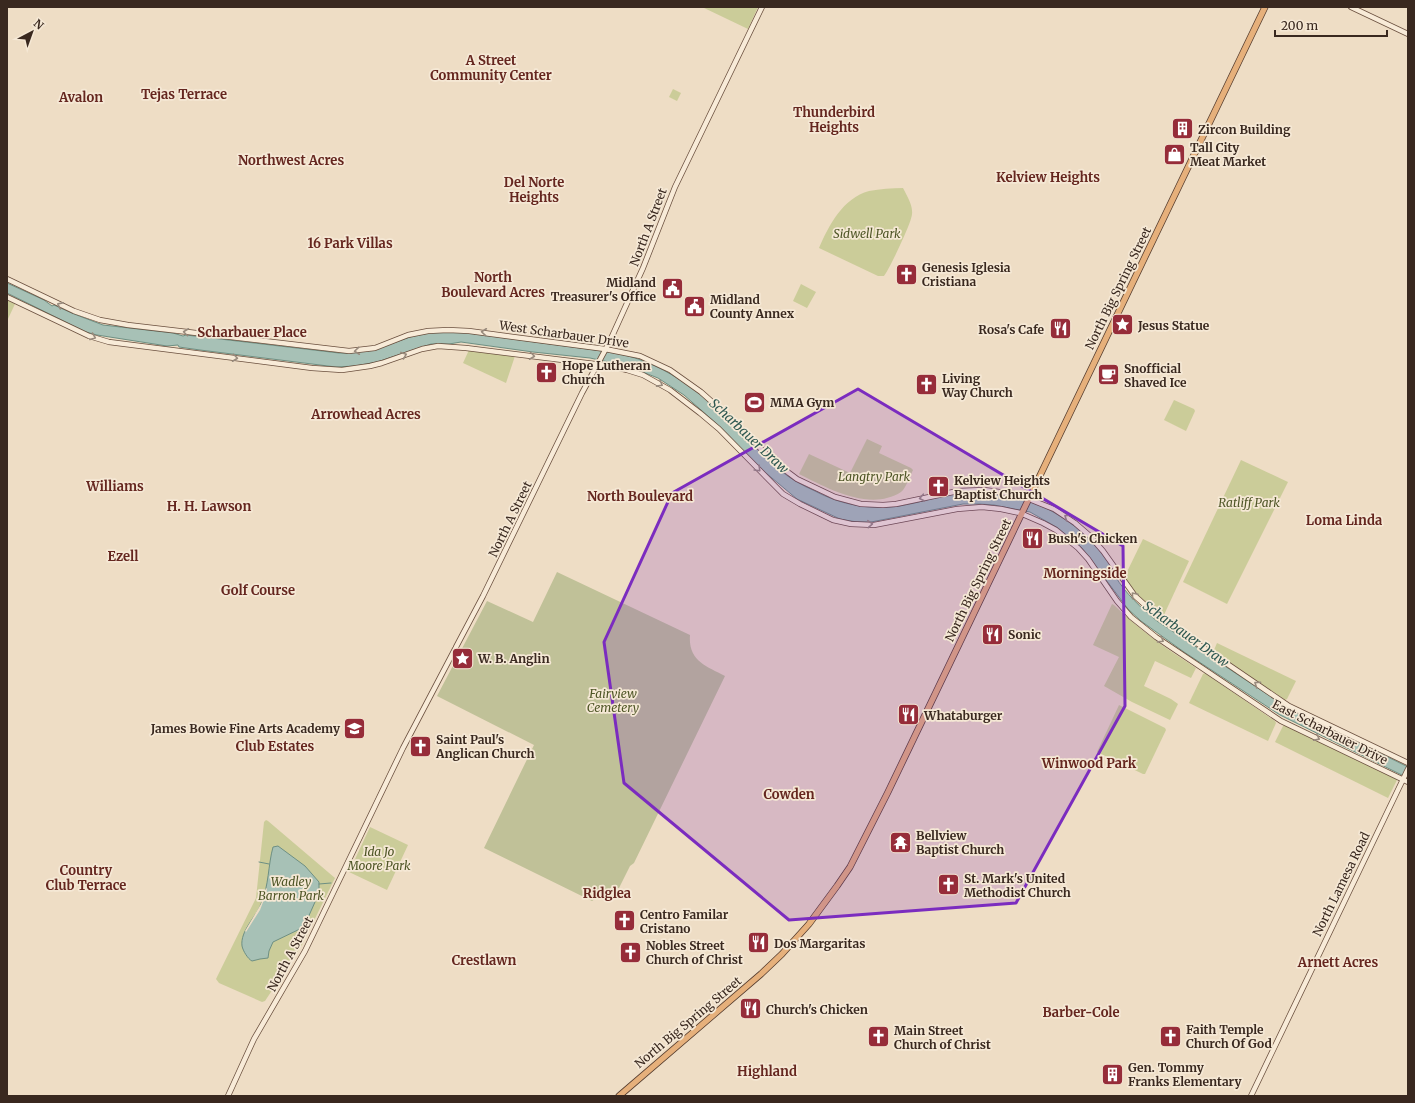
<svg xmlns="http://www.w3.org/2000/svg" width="1415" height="1103" viewBox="0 0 1415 1103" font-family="Merriweather,serif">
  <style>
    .green { fill: #cbcc99 }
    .cemetery { fill: #c0c198 }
    .water { fill: #a7c1b6; stroke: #6d8f83 }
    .pier { fill: #eeddc5 }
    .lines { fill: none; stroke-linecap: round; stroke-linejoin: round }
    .stream { stroke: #6d8f83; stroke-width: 1 }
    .secondary-casing { stroke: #6a4f3e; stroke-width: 6 }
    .trunk-casing { stroke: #563d2f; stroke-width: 7 }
    .secondary { stroke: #f8ebd8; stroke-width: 4.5 }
    .trunk { stroke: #e6b07b; stroke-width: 5.5 }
    .oneway { stroke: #988a7c }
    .marked { fill: #7b2cbf; fill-opacity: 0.2; stroke: #7b2cbf; stroke-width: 3; stroke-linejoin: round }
    .labels { text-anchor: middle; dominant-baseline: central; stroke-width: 3.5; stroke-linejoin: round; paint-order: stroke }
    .poi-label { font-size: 12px; font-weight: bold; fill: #39281f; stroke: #f5e8d5; text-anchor: start }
    .street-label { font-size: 12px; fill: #39281f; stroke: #f5e8d5 }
    .park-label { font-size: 12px; font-style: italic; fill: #4e5526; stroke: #f5e8d5 }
    .neighbourhood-label { font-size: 13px; font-weight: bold; fill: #65261f; stroke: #f5e8d5 }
    .water-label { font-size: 13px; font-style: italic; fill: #2e5851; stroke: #f5e8d5 }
  </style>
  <rect width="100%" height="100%" fill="#eeddc5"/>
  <g class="green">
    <polygon points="702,7 758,7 748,29"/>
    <polygon points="673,89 681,93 677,101 669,97"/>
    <path d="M903 188C907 196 913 205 912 214 912 222 889 270 884 276H878L819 248C829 225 843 198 869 191 880 189 892 188 903 188Z"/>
    <polygon points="801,284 816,292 807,308 793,301"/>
    <polygon points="7,300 15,304 7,321"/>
    <polygon points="469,350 515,356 506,383 463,363"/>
    <polygon points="1174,400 1194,409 1195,411 1186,431 1164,420"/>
    <path d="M867 439 882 446 879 453 911 468 913 470C910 476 906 488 901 492 870 512 827 488 799 474L809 454 850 473Z"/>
    <polygon points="1241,460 1288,482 1227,604 1183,582"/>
    <path d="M1143 539 1189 561 1163 617C1147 605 1135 593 1124 578Z"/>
    <path d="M1112 604 1114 605C1140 631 1166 648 1196 668L1191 678 1155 661 1144 686 1171 699 1178 704 1170 720 1132 702 1104 686 1119 657 1093 645Z"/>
    <polygon points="1217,643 1296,681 1287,699 1285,700 1214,652 1214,650"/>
    <polygon points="1205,673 1275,721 1276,723 1268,741 1189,703 1203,674"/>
    <polygon points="1119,705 1165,728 1166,730 1145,774 1143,774 1097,752"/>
    <polygon points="1286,725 1396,779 1397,780 1388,798 1275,742 1283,726"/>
    <polygon points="266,820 268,821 335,878 302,945 265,1001 262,1002 219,983 216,979 256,898 264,822"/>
    <polygon points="370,827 408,845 387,890 349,872"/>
  </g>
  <path class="cemetery" d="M557 572 690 635C688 661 706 666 725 676L634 863 630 866 619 888 612 887 592 901 484 848 534 745 437 696 487 601 533 622Z"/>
  <g class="water">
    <path d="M7 283 44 300 52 306 54 305 74 314 103 325 173 333 183 336 186 335 339 353H349L390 344 413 336 434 332H461L610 352C661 360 702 392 737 428 752 442 765 459 781 471 791 479 803 486 815 491 841 505 870 510 900 506 919 503 938 496 957 493 990 489 1027 497 1055 513 1074 524 1091 539 1104 556 1109 562 1112 569 1115 576 1126 594 1141 608 1157 621L1285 706 1408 767V778L1280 715 1184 652 1141 621 1128 609 1082 548 1058 528 1030 512 994 505 980 504H963L871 522H857L840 519 797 499 766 473 717 424 684 395 658 378 627 366 590 358 533 352 461 342 449 344H431L377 362 355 366 336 367 200 350 179 347 178 345 167 346 97 335 86 332 7 293Z"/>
    <path d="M278 846 305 866 319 882V893L307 920 302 928 273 942 269 951 268 958 260 959 252 961C248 959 243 951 242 946 240 931 256 917 261 904 269 886 268 865 273 847Z"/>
  </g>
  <polygon class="pier" points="266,888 267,889 265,897 260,910 246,932 245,931 261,904"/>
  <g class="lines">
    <g class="stream">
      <polyline points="259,862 269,864"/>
      <polyline points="319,884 331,883"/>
    </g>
    <defs>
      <g id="secondary">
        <polyline points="1351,7 1408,34"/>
        <polyline points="7,279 74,311 100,320 128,325 349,351 375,348 408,335 428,331 448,330 469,331 605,349 640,356 670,370 701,392 729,417 765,453 789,473 797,479 835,497 861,504 883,505 896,504 958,491 984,490 1015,494 1029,499 1054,509 1075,523 1090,536 1103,551 1135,596 1157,616 1289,706 1408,763"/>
        <polyline points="7,297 89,336 109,342 312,368 342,370 370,366 382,363 422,349 438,346 466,348 611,366 627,370 643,375 670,390 700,413 719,429 783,494 800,504 833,520 851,524 874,525 957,509 982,507 1001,509 1020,513 1043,523 1056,530 1078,548 1088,559 1117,601 1131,617 1156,637 1281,721 1408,782"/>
        <polyline points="456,647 483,596 582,393 609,343 643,268 675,187 762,7"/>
        <polyline points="228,1096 254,1039 305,951 403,748 455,649"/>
        <polyline points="1251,1096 1408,769"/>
      </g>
      <polyline id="trunk" points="619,1096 761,974 782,954 809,924 837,886 850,867 888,792 1265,7"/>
    </defs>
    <use href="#secondary" class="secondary-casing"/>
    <use href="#trunk" class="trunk-casing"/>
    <use href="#secondary" class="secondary"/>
    <use href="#trunk" class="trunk"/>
  </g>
  <defs><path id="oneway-chevron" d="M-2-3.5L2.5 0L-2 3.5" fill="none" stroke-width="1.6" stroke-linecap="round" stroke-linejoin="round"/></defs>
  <g class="oneway">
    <use href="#oneway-chevron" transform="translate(60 305) rotate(-154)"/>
    <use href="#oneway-chevron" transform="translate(186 332) rotate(-173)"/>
    <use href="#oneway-chevron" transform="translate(484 332) rotate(-174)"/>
    <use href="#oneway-chevron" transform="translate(93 337) rotate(21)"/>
    <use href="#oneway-chevron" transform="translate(357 351) rotate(174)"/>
    <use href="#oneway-chevron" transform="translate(404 355) rotate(-20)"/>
    <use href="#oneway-chevron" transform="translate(532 356) rotate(7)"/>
    <use href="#oneway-chevron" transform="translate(235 358) rotate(7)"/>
    <use href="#oneway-chevron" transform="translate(660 384) rotate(29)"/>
    <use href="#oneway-chevron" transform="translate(758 469) rotate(45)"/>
    <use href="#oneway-chevron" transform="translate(922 498) rotate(169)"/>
    <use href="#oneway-chevron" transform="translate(1067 517) rotate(-147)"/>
    <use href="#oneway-chevron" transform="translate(870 524) rotate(-4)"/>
    <use href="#oneway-chevron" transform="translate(1134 595) rotate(-130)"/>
    <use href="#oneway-chevron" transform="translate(1161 640) rotate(32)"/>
    <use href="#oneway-chevron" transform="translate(1257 684) rotate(-146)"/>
    <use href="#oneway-chevron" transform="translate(1317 738) rotate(26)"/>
  </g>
  <path class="marked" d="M858 389 1123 546 1125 706 1016 903 789 920 624 783 604 642 672 493Z"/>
  <defs>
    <symbol id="building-square" viewBox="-11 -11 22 22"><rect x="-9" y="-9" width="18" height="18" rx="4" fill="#962c39" stroke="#f5e8d5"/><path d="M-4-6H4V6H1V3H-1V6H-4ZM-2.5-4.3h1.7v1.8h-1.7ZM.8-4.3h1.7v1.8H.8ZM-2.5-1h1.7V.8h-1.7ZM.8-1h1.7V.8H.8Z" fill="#fff"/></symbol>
    <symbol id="shop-square" viewBox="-11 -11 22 22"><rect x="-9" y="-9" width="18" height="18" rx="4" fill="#962c39" stroke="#f5e8d5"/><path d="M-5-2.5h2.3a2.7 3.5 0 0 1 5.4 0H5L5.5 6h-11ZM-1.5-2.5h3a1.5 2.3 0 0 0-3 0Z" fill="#fff"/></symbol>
    <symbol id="church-square" viewBox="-11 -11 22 22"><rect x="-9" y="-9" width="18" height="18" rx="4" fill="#962c39" stroke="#f5e8d5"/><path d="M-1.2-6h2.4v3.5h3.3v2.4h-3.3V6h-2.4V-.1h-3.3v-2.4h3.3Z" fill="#fff"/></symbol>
    <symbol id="civic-square" viewBox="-11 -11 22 22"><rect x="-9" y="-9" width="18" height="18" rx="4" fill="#962c39" stroke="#f5e8d5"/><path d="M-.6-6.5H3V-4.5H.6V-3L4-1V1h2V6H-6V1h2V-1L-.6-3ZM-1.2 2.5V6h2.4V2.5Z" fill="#fff"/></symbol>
    <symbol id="sight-square" viewBox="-11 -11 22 22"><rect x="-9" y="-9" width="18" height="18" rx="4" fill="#962c39" stroke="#f5e8d5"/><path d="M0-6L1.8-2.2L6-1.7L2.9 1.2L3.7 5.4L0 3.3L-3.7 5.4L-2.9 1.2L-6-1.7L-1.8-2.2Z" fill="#fff"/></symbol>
    <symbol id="restaurant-square" viewBox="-11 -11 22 22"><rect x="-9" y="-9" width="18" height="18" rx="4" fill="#962c39" stroke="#f5e8d5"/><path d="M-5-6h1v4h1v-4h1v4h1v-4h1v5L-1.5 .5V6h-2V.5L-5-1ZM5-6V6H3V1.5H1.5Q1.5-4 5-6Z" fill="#fff"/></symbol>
    <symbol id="cafe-square" viewBox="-11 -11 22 22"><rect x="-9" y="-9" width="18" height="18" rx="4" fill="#962c39" stroke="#f5e8d5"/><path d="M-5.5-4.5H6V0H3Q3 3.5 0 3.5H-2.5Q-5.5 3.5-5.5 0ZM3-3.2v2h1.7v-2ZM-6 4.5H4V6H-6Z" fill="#fff"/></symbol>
    <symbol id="stadium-square" viewBox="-11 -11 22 22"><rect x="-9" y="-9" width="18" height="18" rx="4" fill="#962c39" stroke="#f5e8d5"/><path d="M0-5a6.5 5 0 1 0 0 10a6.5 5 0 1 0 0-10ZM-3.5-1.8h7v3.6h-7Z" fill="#fff"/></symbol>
    <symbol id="school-square" viewBox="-11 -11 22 22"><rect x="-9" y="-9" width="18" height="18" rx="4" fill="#962c39" stroke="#f5e8d5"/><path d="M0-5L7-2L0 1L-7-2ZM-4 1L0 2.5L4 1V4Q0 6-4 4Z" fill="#fff"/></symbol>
    <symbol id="temple-square" viewBox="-11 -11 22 22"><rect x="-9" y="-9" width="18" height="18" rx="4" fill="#962c39" stroke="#f5e8d5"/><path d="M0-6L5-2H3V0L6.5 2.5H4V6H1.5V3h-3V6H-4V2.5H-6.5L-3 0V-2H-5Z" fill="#fff"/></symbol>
  </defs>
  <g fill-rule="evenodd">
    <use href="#building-square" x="1170" y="116" width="25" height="25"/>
    <use href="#shop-square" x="1162" y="142" width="25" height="25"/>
    <use href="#church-square" x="894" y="262" width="25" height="25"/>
    <use href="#civic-square" x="660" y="276" width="25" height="25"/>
    <use href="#civic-square" x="682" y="294" width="25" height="25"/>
    <use href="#sight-square" x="1110" y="312" width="25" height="25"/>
    <use href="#restaurant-square" x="1048" y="316" width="25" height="25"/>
    <use href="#church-square" x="534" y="360" width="25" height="25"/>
    <use href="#cafe-square" x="1096" y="362" width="25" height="25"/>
    <use href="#church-square" x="914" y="372" width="25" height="25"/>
    <use href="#stadium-square" x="742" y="390" width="25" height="25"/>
    <use href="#church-square" x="926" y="474" width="25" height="25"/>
    <use href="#restaurant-square" x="1020" y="526" width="25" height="25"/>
    <use href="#restaurant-square" x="980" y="622" width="25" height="25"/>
    <use href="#sight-square" x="450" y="646" width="25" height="25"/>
    <use href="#restaurant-square" x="896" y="702" width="25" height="25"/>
    <use href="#school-square" x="342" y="716" width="25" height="25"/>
    <use href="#church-square" x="408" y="734" width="25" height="25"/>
    <use href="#temple-square" x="888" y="830" width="25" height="25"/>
    <use href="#church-square" x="936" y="872" width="25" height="25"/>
    <use href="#church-square" x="612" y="908" width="25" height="25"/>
    <use href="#restaurant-square" x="746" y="930" width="25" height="25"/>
    <use href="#church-square" x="618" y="940" width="25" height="25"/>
    <use href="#restaurant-square" x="738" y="996" width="25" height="25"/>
    <use href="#church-square" x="1158" y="1024" width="25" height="25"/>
    <use href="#church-square" x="866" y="1024" width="25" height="25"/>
    <use href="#building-square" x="1100" y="1062" width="25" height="25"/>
  </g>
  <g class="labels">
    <g class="poi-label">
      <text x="1198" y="129">Zircon Building</text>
      <text x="1190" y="147">Tall City<tspan x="1190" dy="14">Meat Market</tspan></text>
      <text x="922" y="267">Genesis Iglesia<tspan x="922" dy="14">Cristiana</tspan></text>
      <text x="656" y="282" text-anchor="end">Midland<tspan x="656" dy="14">Treasurer's Office</tspan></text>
      <text x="710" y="299">Midland<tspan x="710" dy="14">County Annex</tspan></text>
      <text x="1138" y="325">Jesus Statue</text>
      <text x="1044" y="329" text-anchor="end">Rosa's Cafe</text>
      <text x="562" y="365">Hope Lutheran<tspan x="562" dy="14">Church</tspan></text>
      <text x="1124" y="368">Snofficial<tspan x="1124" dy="14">Shaved Ice</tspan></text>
      <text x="942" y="378">Living<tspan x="942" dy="14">Way Church</tspan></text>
      <text x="770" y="402">MMA Gym</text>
      <text x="954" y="480">Kelview Heights<tspan x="954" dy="14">Baptist Church</tspan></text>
      <text x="1048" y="538">Bush's Chicken</text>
      <text x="1008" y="634">Sonic</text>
      <text x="478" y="658">W. B. Anglin</text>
      <text x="924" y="715">Whataburger</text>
      <text x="340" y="728" text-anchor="end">James Bowie Fine Arts Academy</text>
      <text x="436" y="739">Saint Paul's<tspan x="436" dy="14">Anglican Church</tspan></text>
      <text x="916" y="835">Bellview<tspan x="916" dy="14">Baptist Church</tspan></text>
      <text x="964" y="878">St. Mark's United<tspan x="964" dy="14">Methodist Church</tspan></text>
      <text x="640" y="914">Centro Familar<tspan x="640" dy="14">Cristano</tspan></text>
      <text x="774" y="943">Dos Margaritas</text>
      <text x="646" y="945">Nobles Street<tspan x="646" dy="14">Church of Christ</tspan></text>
      <text x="766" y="1009">Church's Chicken</text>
      <text x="1186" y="1029">Faith Temple<tspan x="1186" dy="14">Church Of God</tspan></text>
      <text x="894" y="1030">Main Street<tspan x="894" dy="14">Church of Christ</tspan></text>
      <text x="1128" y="1067">Gen. Tommy<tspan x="1128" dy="14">Franks Elementary</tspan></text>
    </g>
    <g class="street-label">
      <text transform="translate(648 227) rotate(-69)">North A Street</text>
      <text transform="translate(1118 288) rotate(-64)">North Big Spring Street</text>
      <text transform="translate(564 334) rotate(8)">West Scharbauer Drive</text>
      <text transform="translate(510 519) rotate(-64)">North A Street</text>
      <text transform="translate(978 580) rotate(-64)">North Big Spring Street</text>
      <text transform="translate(1330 732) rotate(27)">East Scharbauer Drive</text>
      <text transform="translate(1341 884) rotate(-64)">North Lamesa Road</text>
      <text transform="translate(290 954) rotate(-62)">North A Street</text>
      <text transform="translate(688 1022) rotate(-40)">North Big Spring Street</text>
    </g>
    <g class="park-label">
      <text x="867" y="233">Sidwell Park</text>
      <text x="874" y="476">Langtry Park</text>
      <text x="1249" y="502">Ratliff Park</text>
      <text x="613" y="693">Fairview<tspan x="613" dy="14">Cemetery</tspan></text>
      <text x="379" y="851">Ida Jo<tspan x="379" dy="14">Moore Park</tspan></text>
      <text x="291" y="881">Wadley<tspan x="291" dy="14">Barron Park</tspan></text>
    </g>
    <g class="neighbourhood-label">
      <text x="491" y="60">A Street<tspan x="491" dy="15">Community Center</tspan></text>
      <text x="184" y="94">Tejas Terrace</text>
      <text x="81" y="97">Avalon</text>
      <text x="834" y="112">Thunderbird<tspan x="834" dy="15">Heights</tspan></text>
      <text x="291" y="160">Northwest Acres</text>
      <text x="1048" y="177">Kelview Heights</text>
      <text x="534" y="182">Del Norte<tspan x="534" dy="15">Heights</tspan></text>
      <text x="350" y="243">16 Park Villas</text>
      <text x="493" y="277">North<tspan x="493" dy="15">Boulevard Acres</tspan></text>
      <text x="252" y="332">Scharbauer Place</text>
      <text x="366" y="414">Arrowhead Acres</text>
      <text x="115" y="486">Williams</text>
      <text x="640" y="496">North Boulevard</text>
      <text x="209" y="506">H. H. Lawson</text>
      <text x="1344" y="520">Loma Linda</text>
      <text x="123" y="556">Ezell</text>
      <text x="1085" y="573">Morningside</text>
      <text x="258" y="590">Golf Course</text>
      <text x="275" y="746">Club Estates</text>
      <text x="1089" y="763">Winwood Park</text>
      <text x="789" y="794">Cowden</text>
      <text x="86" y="870">Country<tspan x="86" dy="15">Club Terrace</tspan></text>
      <text x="607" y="893">Ridglea</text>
      <text x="484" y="960">Crestlawn</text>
      <text x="1338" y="962">Arnett Acres</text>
      <text x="1081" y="1012">Barber-Cole</text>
      <text x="767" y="1071">Highland</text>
    </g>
    <g class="water-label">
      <text transform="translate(749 436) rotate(43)">Scharbauer Draw</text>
      <text transform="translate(1186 634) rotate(36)">Scharbauer Draw</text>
    </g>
  </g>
  <rect width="1415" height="1103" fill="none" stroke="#39281f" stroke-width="16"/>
  <g transform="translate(32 32) rotate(41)" stroke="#f5e8d5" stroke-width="3" paint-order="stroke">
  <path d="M0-3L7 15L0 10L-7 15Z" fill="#39281f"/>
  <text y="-6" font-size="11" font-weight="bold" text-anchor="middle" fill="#39281f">N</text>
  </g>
  <path d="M1275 30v6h112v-6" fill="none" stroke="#39281f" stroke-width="2"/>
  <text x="1281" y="30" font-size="12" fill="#39281f" stroke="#f5e8d5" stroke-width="3" paint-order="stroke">200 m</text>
</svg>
